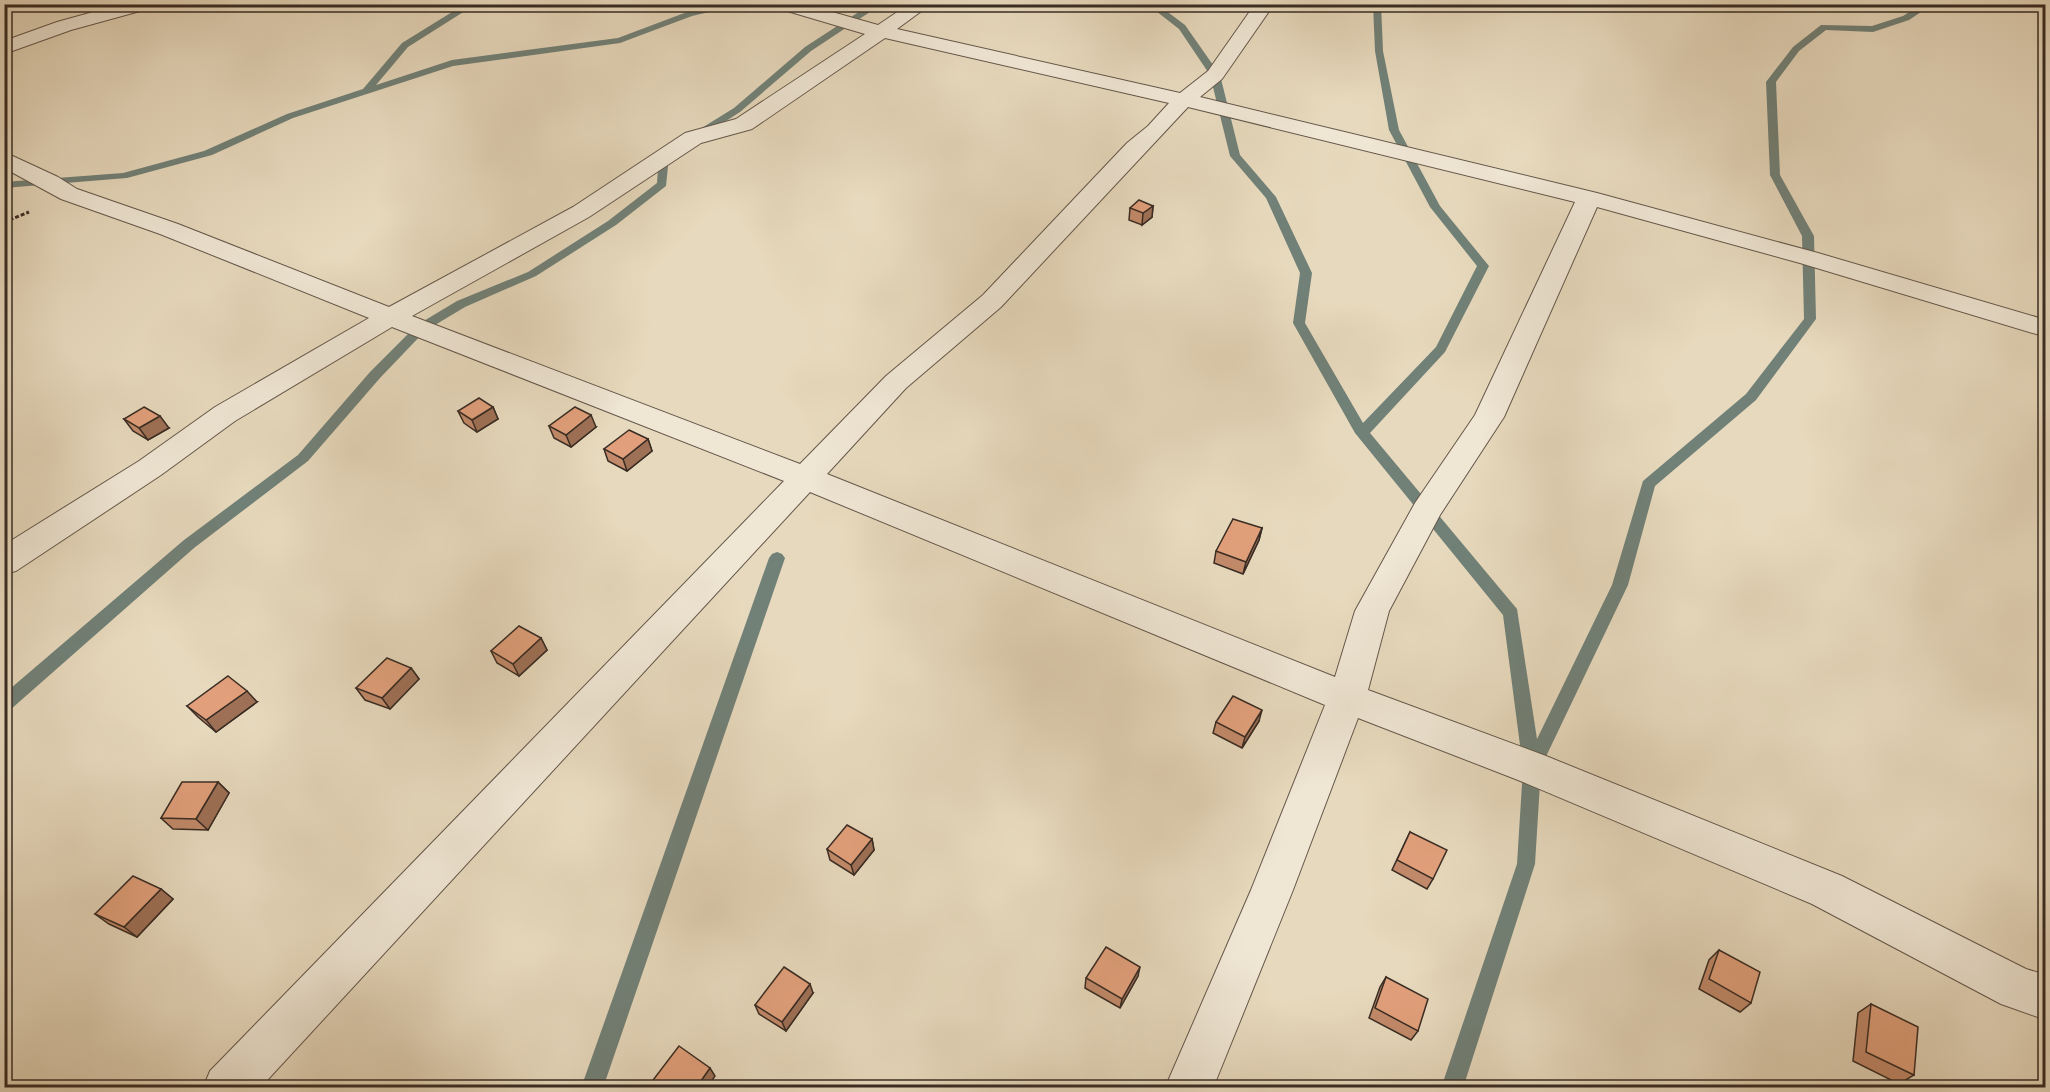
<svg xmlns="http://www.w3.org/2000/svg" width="2050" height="1092" viewBox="0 0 2050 1092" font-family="Cardo,serif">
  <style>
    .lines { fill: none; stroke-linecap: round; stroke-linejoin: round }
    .stream { fill: #718178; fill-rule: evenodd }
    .minor-casing { stroke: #64574a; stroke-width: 2 }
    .path { stroke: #392c24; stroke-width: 3; stroke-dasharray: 4 2; stroke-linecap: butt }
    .minor { fill: #efe6d4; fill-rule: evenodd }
    .wall { fill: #c28a6a; stroke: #392c24; stroke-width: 1.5 }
    .shaded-wall { fill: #9e7056; stroke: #392c24; stroke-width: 1.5 }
    .building { fill: #e1a07b; stroke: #392c24; stroke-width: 1.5 }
  </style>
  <rect width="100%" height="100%" fill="#e7d9bd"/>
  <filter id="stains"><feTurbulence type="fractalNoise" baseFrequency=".00333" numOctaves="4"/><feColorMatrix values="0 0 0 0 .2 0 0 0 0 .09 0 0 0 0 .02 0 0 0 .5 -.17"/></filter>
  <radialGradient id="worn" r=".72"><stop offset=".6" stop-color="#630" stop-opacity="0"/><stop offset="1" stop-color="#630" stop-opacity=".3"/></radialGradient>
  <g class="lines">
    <g class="stream">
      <polygon points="465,4 476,4 408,47 376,85 452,60 618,38 687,12 724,4 743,4 692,16 620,43 453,66 293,118 212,155 127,178 4,188 4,182 123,173 204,151 287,114 363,89 402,43"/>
      <polygon points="871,4 882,4 811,51 740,112 700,138 692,138 692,134 734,108 805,47"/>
      <polygon points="1147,4 1157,4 1185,25 1220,75 1240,155 1276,197 1312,273 1305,323 1363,423 1436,347 1477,266 1430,207 1389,130 1375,51 1373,4 1381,4 1383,51 1399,130 1440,206 1489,266 1445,352 1370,433 1517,609 1537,739 1612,585 1643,481 1746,394 1804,319 1802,236 1770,175 1766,82 1793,47 1821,25 1872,26 1903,16 1922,4 1933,4 1909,20 1873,32 1826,30 1799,51 1776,82 1780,175 1814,236 1816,319 1756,400 1655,486 1628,585 1541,767 1535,864 1463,1088 1441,1088 1517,864 1523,768 1503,615 1355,433 1293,323 1300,273 1266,198 1230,156 1210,75 1179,29"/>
      <polygon points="666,150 675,152 669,156 666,186 616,225 536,276 465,307 425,331 380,378 308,461 194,548 10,710 4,712 4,694 184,540 298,455 370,372 417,325 457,301 528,272 608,221 657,183 659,155"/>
      <polygon points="777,552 782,554 785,558 603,1088 581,1088 769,558 772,554"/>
    </g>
    <defs>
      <g id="minor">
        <polygon points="122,4 154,4 151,8 71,30 4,54 4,41 57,22"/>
        <path d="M774 4H804L878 25 909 4H931L897 29 1180 93 1208 71 1255 4H1274L1222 79 1200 97 1597 193 1818 253 2046 320V337L1800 263 1597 207 1504 417 1440 515 1389 611 1368 690 1546 756 1842 876 2026 969 2046 975V1020L2001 1004 1812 904 1518 780 1358 718 1293 890 1213 1088H1165L1251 890 1325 705 810 492 260 1088H203L210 1071 784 481 392 327 235 421 161 475 16 571 4 574V545L139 461 215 407 369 318 160 234 61 199 4 168V152L58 177 77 189 178 224 389 307 573 207 685 133 736 119 865 34 777 8ZM885 38 1169 103 1148 126 1127 143 983 295 886 376 800 464 412 316 589 217 701 143 752 129ZM1188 107 1575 202 1475 415 1415 503 1355 611 1335 677 827 474 906 388 1001 307Z"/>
      </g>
    </defs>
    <use href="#minor" class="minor-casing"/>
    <polyline class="path" points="4,222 29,212"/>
    <use href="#minor" class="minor"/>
  </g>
  <g class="wall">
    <polygon points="1153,206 1152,217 1142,225 1129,220 1130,208"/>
    <polygon points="493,407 498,419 477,432 464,423 458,411"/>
    <polygon points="124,419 169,428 148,440 133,431"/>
    <polygon points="549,426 596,427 571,447 554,438"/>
    <polygon points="648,439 652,451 627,471 608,461 604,449"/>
    <polygon points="1262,528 1259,540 1243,574 1214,563 1216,551"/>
    <polygon points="541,638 547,650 519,676 497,663 491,651"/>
    <polygon points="411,668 419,679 390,709 365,700 356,688"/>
    <polygon points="257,702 216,732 198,717 187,706"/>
    <polygon points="1259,721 1242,748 1213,733 1216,722"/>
    <polygon points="218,782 229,793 208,830 173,829 161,818"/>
    <polygon points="1410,832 1433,879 1427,889 1392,870"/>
    <polygon points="872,839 874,850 854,875 830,860 827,849"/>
    <polygon points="161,889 173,899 137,937 109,924 95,914"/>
    <polygon points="1719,950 1751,1003 1740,1012 1699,989 1709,960"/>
    <polygon points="1138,976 1120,1008 1085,988 1086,978"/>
    <polygon points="1386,977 1418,1031 1411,1040 1369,1018 1380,987"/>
    <polygon points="813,993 786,1031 759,1014 755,1005"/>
    <polygon points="1871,1004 1914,1075 1899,1084 1853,1061 1858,1013"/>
  </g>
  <g class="shaded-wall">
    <polygon points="1153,206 1152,217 1142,225 1143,213"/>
    <polygon points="493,407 498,419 477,432 472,420"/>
    <polygon points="591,415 596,427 571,447 566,435"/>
    <polygon points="160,416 169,428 148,440 139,428"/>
    <polygon points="648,439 652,451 627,471 623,459"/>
    <polygon points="1262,528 1259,540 1243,574 1246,562"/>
    <polygon points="541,638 547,650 519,676 513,664"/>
    <polygon points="411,668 419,679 390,709 382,698"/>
    <polygon points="247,691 257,702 216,732 206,720"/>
    <polygon points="1262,710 1259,721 1242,748 1245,737"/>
    <polygon points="218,782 229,793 208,830 196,819"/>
    <polygon points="872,839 874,850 854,875 851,865"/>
    <polygon points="161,889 173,899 137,937 124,927"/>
    <polygon points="1140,967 1138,976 1120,1008 1122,999"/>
    <polygon points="810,984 813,993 786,1031 782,1022"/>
    <polygon points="710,1068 715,1076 707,1088 696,1088"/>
  </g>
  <g class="building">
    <polygon points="1139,200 1153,206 1143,213 1130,208"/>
    <polygon points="479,398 493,407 472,420 458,411"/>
    <polygon points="144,407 160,416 139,428 124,419"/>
    <polygon points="575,407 591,415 566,435 549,426"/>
    <polygon points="629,430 648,439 623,459 604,449"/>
    <polygon points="1233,519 1262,528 1246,562 1216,551"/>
    <polygon points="519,626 541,638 513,664 491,651"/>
    <polygon points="387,658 411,668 382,698 356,688"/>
    <polygon points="228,676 247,691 206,720 187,706"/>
    <polygon points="1233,696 1262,710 1245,737 1216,722"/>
    <polygon points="182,782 218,782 196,819 161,818"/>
    <polygon points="847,825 872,839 851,865 827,849"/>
    <polygon points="1410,832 1447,850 1433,879 1397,860"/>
    <polygon points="133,876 161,889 124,927 95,914"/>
    <polygon points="1106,947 1140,967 1122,999 1086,978"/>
    <polygon points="1719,950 1760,972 1751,1003 1709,979"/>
    <polygon points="784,967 810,984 782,1022 755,1005"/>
    <polygon points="1386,977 1428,999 1418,1031 1375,1008"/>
    <polygon points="1871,1004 1918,1027 1914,1075 1866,1052"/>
    <polygon points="679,1046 710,1068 696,1088 647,1088"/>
  </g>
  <rect width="2050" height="1092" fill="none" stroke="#e7d9bd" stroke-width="24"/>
  <rect x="6" y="6" width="2038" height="1080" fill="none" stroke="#392c24" stroke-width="3"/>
  <rect x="12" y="12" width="2026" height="1068" fill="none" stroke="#392c24" stroke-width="1.5"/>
  <rect width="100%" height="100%" filter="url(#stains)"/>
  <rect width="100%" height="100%" fill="url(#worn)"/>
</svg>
